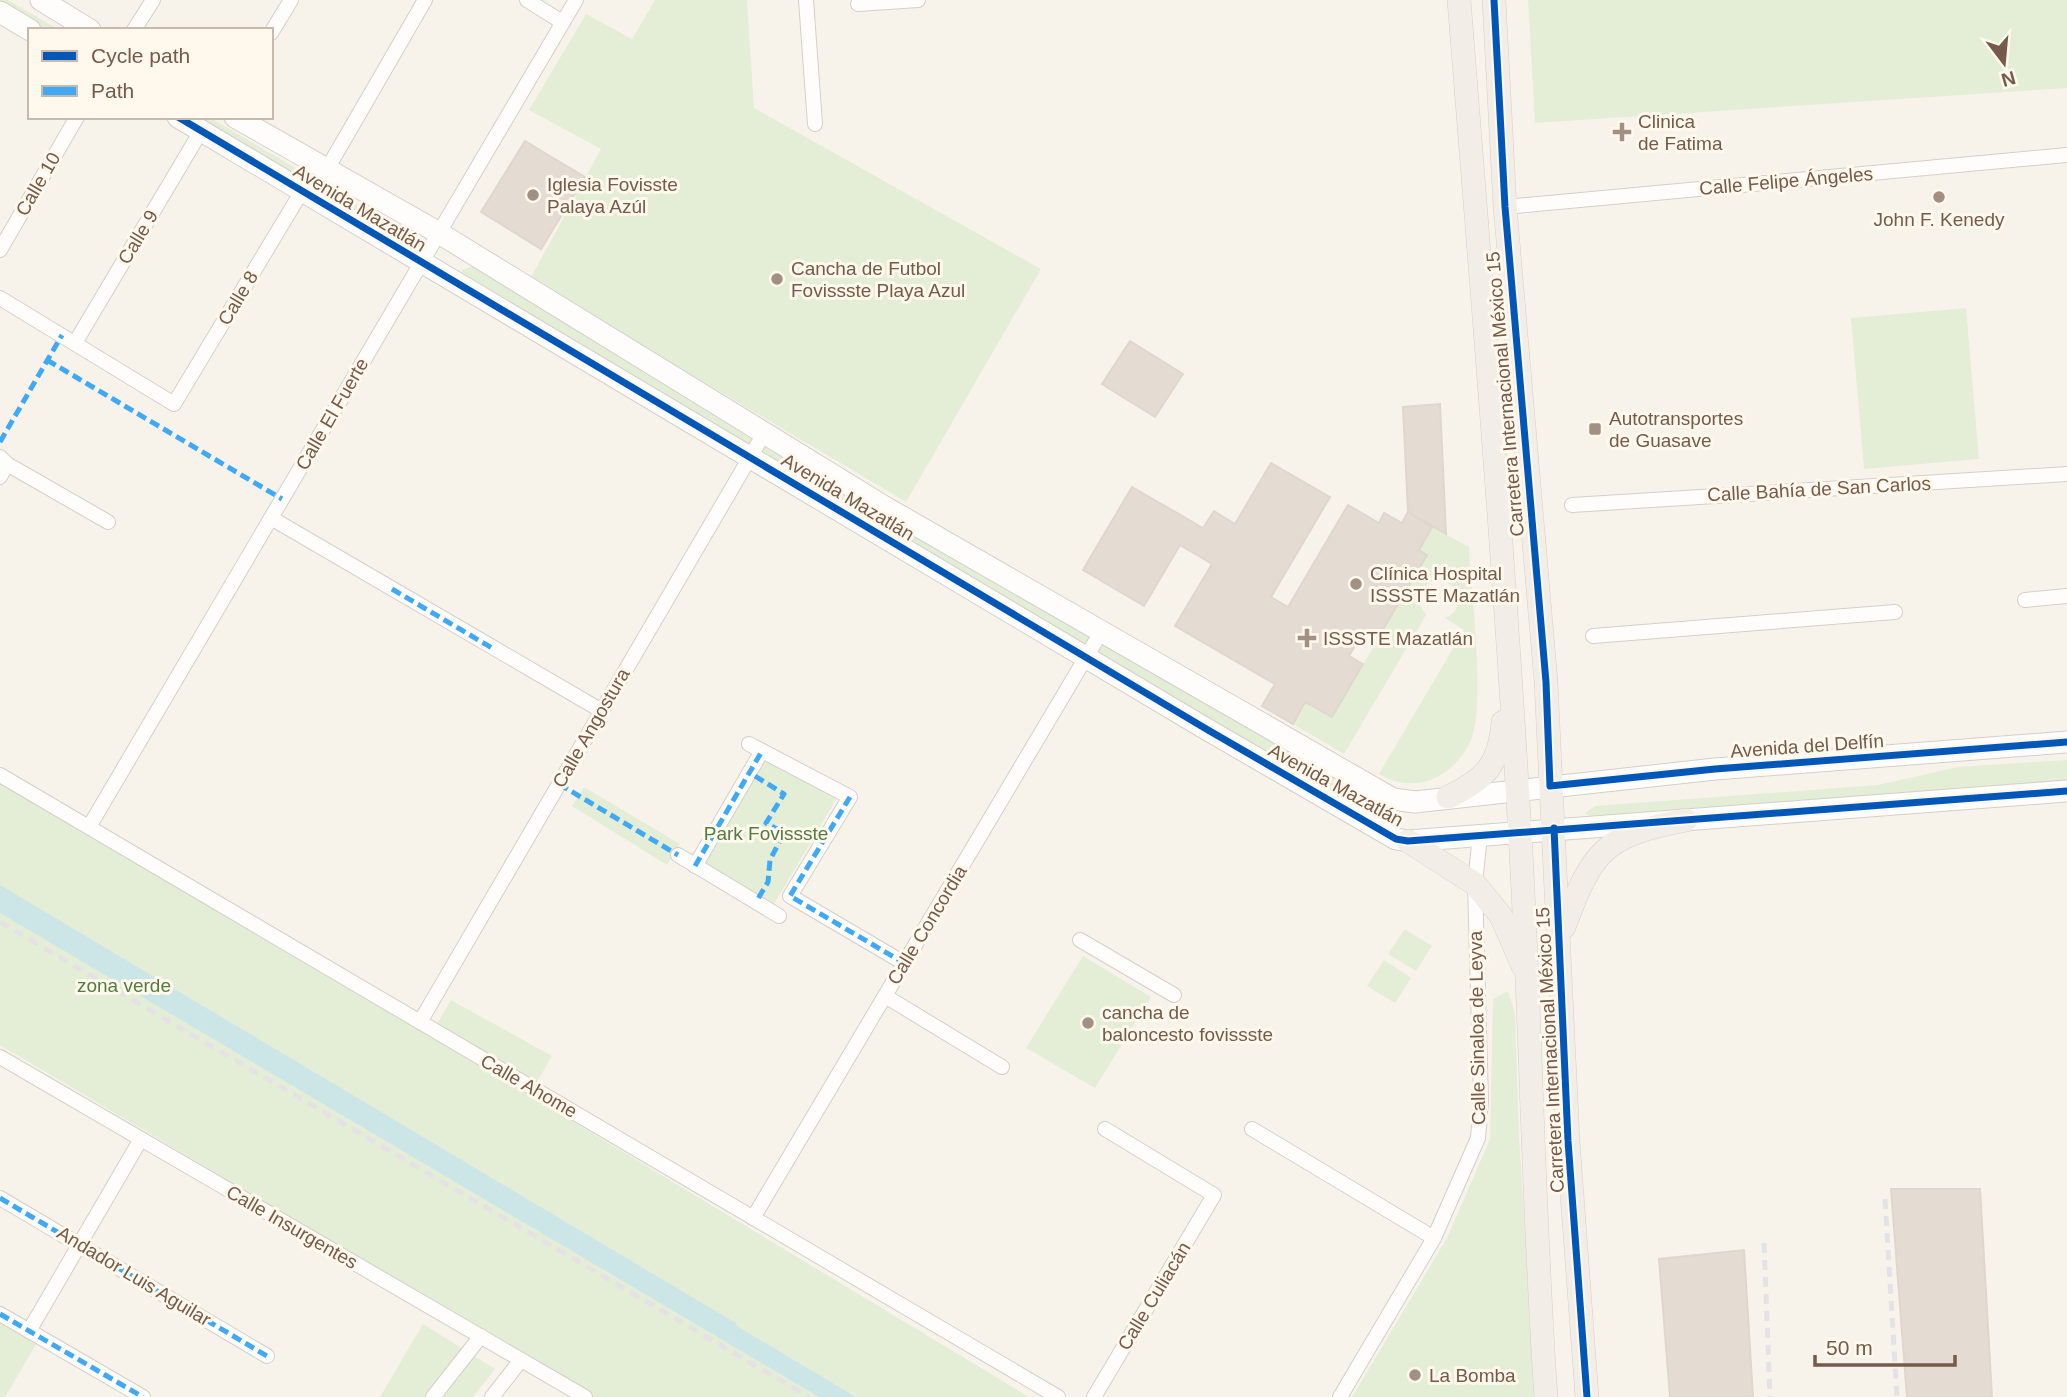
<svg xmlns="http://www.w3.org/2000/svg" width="2067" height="1397" viewBox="0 0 2067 1397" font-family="Helvetica,sans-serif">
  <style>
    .green { fill: #e4eed6 }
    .water { fill: #cce6e8 }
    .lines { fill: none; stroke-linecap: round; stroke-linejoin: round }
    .stream { stroke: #cce6e8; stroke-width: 5 }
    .building { fill: #e4dbd2; stroke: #e0d6cd; stroke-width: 2 }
    .street-casing { stroke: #d6cfc8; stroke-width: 16 }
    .secondary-casing { stroke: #d6cfc8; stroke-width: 23 }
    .primary-casing { stroke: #d8d0c9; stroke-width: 24 }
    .street { stroke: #fefdfc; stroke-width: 14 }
    .secondary { stroke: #fefdfc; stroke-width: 21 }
    .primary { stroke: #f2ede6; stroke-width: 23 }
    .rail { stroke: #e5e2e5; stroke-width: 5; stroke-dasharray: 10 7; stroke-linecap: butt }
    .quiet { stroke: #3fa9f5; stroke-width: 5; stroke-dasharray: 10 5; stroke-linecap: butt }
    .cycleway-casing { stroke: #fff8ec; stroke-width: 11 }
    .cycleway { stroke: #0057b8; stroke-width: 7 }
    .poi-dot { fill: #a39082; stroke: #fff8ec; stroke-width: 2.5 }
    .labels { text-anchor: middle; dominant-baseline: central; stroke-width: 6; stroke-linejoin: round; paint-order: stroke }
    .poi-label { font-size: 19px; fill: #765a4a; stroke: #fff8ec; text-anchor: start }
    .street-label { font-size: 19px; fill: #765a4a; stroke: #fff8ec }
    .park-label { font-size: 19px; fill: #547c42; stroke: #fff8ec }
  </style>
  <rect width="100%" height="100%" fill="#f7f3eb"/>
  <g class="green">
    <polygon points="0,0 8,0 59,30 39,30 0,7"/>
    <polygon points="655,0 747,0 754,108 1041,269 906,502 530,279 601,149 529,110 586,14 632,39"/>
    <polygon points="1528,0 2067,0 2067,88 1535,123"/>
    <polygon points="189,117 209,117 412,236 418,247 408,245"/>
    <polygon points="474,265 1395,805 1398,819 1395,830 464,282 462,270"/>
    <polygon points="1966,308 1979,459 1864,469 1851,318"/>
    <path d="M1432 527 1469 547C1471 591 1486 704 1471 740 1464 757 1451 770 1435 778 1417 787 1394 784 1379 774L1464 630 1445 618C1469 608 1457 577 1433 580L1421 589 1418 602 1426 615 1344 754 1293 724 1305 702 1332 717 1427 556 1419 550Z"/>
    <polygon points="763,755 837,798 771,909 696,868"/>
    <polygon points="2067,760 2067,784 1594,818 1585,813 1595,806 1878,785 1958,767"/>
    <polygon points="0,776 1029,1397 594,1397 0,1045"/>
    <polygon points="584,787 680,844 667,865 572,806"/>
    <polygon points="1405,929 1432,946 1416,971 1388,954"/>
    <polygon points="1083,956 1151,997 1095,1088 1026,1048"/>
    <polygon points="1384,960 1411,978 1395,1003 1367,986"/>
    <polygon points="1508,991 1515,1013 1519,1137 1537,1397 1352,1397 1447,1238 1490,1139 1493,999"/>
    <polygon points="451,1000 552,1056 534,1087 434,1029"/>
    <polygon points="0,1319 38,1341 5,1397 0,1397"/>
    <polygon points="423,1324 495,1369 473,1397 380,1397"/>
  </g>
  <polygon class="water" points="0,888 856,1397 819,1397 0,913"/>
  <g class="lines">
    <polyline class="stream" points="0,888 734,1325"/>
  </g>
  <g class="building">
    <polygon points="525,141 585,177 541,249 481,212"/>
    <polygon points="1130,341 1183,374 1155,417 1102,384"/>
    <polygon points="1440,404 1446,534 1408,512 1403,407"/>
    <polygon points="1271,463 1330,497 1271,597 1288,607 1348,505 1379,523 1384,513 1402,523 1408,512 1432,527 1419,550 1427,555 1378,638 1364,630 1349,656 1363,664 1332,717 1305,702 1293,724 1262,706 1275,684 1175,626 1212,564 1180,545 1144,606 1083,570 1132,487 1203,528 1214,511 1235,524"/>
    <polygon points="1891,1189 1980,1189 1992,1397 1907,1397"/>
    <polygon points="1744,1250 1753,1397 1670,1397 1659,1259"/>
  </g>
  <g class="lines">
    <defs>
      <g id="street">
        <polyline points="527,0 562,22"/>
        <polyline points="806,0 815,124"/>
        <polyline points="858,4 918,0"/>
        <polyline points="134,30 153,0"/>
        <polyline points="271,33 291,0"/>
        <polyline points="326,171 425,0"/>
        <polyline points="1505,207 2067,155"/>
        <polyline points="0,250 77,117"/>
        <polyline points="0,298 174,404 302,191"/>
        <polyline points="75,343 201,131"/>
        <polyline points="0,457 7,464 108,522"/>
        <polyline points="0,477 7,464"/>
        <polyline points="1572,505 2067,474"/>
        <polyline points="271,518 602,711"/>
        <polyline points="2025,600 2067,596"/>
        <polyline points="1593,636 1895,612"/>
        <polyline points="749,744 850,797 790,896 904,963"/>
        <polyline points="0,775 1058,1397"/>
        <polyline points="89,827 576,0"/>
        <polyline points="678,855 779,916"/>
        <polyline points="695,866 762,751"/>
        <polyline points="1080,940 1174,995"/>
        <polyline points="885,996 1002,1067"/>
        <polyline points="420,1022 763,435"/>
        <polyline points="0,1057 585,1397"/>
        <polyline points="1252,1129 1434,1238"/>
        <polyline points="0,1198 267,1356"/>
        <polyline points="753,1218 1101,632"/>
        <polyline points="0,1314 143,1397"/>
        <polyline points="29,1331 141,1139"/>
        <polyline points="433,1397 481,1336"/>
        <polyline points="492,1397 521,1360"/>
        <polyline points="1094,1397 1214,1195 1105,1129"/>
        <polyline points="1340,1397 1434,1238 1478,1138 1481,1100 1475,884 1480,835"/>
      </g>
      <g id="secondary">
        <polyline points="41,0 90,30"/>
        <polyline points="0,12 30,30"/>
        <polyline points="178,117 1208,730 1396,839 1408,841 2067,791"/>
        <polyline points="235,117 439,233 883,506 1393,799 1415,802 1715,769 2067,742"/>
      </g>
      <g id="primary">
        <path d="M1459 0C1481 278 1504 556 1520 835 1531 1022 1533 1210 1546 1397"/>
        <polyline points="1494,0 1505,207 1546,682 1568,1141 1587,1397"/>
        <path d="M1448 797C1486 779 1499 765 1503 722"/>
        <polyline points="1408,841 1475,884 1501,916 1523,966"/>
        <path d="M1564 927C1593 850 1603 836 1686 820"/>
      </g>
    </defs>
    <use href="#street" class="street-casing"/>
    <use href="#secondary" class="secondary-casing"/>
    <use href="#primary" class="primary-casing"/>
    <use href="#street" class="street"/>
    <use href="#secondary" class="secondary"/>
    <use href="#primary" class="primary"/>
    <g class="rail">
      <polyline points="0,922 809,1397"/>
      <polyline points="1885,1199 1897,1397"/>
      <polyline points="1764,1243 1770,1397"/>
    </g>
    <g class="quiet">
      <polyline points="47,360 282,499"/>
      <polyline points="0,442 62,335"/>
      <polyline points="392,589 492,648"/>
      <polyline points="755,776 784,794 766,823 784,833 770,860 768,882 756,902"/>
      <polyline points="559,784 678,855"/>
      <polyline points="850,797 790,896 904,963"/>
      <polyline points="695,866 762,751"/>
      <polyline points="0,1198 267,1356"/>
      <polyline points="0,1314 143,1397"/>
    </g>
    <defs>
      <g id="cycleway">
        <polyline points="1494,0 1505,207 1546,682 1550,786 1715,769 2067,742"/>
        <polyline points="178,117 1208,730 1396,839 1408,841 2067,791"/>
        <polyline points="1554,828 1568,1141 1587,1397"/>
      </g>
    </defs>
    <use href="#cycleway" class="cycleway-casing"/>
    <use href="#cycleway" class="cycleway"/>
  </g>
  <g class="poi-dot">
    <path d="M1618.5 121.5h7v7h7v7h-7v7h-7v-7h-7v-7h7z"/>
    <circle cx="533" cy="195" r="7"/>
    <circle cx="1939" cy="197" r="7"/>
    <circle cx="777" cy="279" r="7"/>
    <rect x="1588" y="422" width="14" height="14" rx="3.5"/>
    <circle cx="1356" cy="584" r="7"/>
    <path d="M1303.5 627.5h7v7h7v7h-7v7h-7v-7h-7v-7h7z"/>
    <circle cx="1088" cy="1023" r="7"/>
    <circle cx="1415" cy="1375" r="7"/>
  </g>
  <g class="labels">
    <g class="poi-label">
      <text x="1638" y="121">Clinica<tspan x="1638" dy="22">de Fatima</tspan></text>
      <text x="547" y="184">Iglesia Fovisste<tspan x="547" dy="22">Palaya Azúl</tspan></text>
      <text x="1939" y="219" text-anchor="middle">John F. Kenedy</text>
      <text x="791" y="268">Cancha de Futbol<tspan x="791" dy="22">Fovissste Playa Azul</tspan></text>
      <text x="1609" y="418">Autotransportes<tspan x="1609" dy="22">de Guasave</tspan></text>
      <text x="1370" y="573">Clínica Hospital<tspan x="1370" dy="22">ISSSTE Mazatlán</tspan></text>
      <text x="1323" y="638">ISSSTE Mazatlán</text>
      <text x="1102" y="1012">cancha de<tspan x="1102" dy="22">baloncesto fovissste</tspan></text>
      <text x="1429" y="1375">La Bomba</text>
    </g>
    <g class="street-label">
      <text transform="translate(1786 181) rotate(-5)">Calle Felipe Ángeles</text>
      <text transform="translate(38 184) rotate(-60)">Calle 10</text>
      <text transform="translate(360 208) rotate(31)">Avenida Mazatlán</text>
      <text transform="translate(138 237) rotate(-59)">Calle 9</text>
      <text transform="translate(238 298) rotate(-59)">Calle 8</text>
      <text transform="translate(1505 394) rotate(-95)">Carretera Internacional México 15</text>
      <text transform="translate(332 414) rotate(-60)">Calle El Fuerte</text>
      <text transform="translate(1819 489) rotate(-3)">Calle Bahía de San Carlos</text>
      <text transform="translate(848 497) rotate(31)">Avenida Mazatlán</text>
      <text transform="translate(591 728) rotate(-60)">Calle Angostura</text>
      <text transform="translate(1807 746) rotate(-4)">Avenida del Delfín</text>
      <text transform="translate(1336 785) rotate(29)">Avenida Mazatlán</text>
      <text transform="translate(927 925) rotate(-59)">Calle Concordia</text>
      <text transform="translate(1477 1028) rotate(-91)">Calle Sinaloa de Leyva</text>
      <text transform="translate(1550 1050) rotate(-93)">Carretera Internacional México 15</text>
      <text transform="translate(529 1086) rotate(30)">Calle Ahome</text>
      <text transform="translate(292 1227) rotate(30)">Calle Insurgentes</text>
      <text transform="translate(134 1276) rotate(31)">Andador Luis Aguilar</text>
      <text transform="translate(1154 1296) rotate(-59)">Calle Culiacán</text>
    </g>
    <g class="park-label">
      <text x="766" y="833">Park Fovissste</text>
      <text x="124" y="985">zona verde</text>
    </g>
  </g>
  <rect x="28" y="28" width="245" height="91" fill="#fff8ec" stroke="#c8b9ab" stroke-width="2"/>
  <rect x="42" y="51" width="35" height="10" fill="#0057b8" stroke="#c8b9ab" stroke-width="2"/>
  <text x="91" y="63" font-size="21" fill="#765a4a">Cycle path</text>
  <rect x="42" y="86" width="35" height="10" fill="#3fa9f5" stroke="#c8b9ab" stroke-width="2"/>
  <text x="91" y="98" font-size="21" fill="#765a4a">Path</text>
  <g transform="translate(2004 63) rotate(164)" stroke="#fff8ec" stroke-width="5" paint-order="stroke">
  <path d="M0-5L12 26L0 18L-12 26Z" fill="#765a4a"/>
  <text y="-10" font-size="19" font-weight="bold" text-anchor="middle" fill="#765a4a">N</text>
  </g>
  <path d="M1815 1355v10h140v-10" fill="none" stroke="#765a4a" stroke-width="3.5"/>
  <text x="1826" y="1355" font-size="21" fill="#765a4a" stroke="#fff8ec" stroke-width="5" paint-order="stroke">50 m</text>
</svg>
